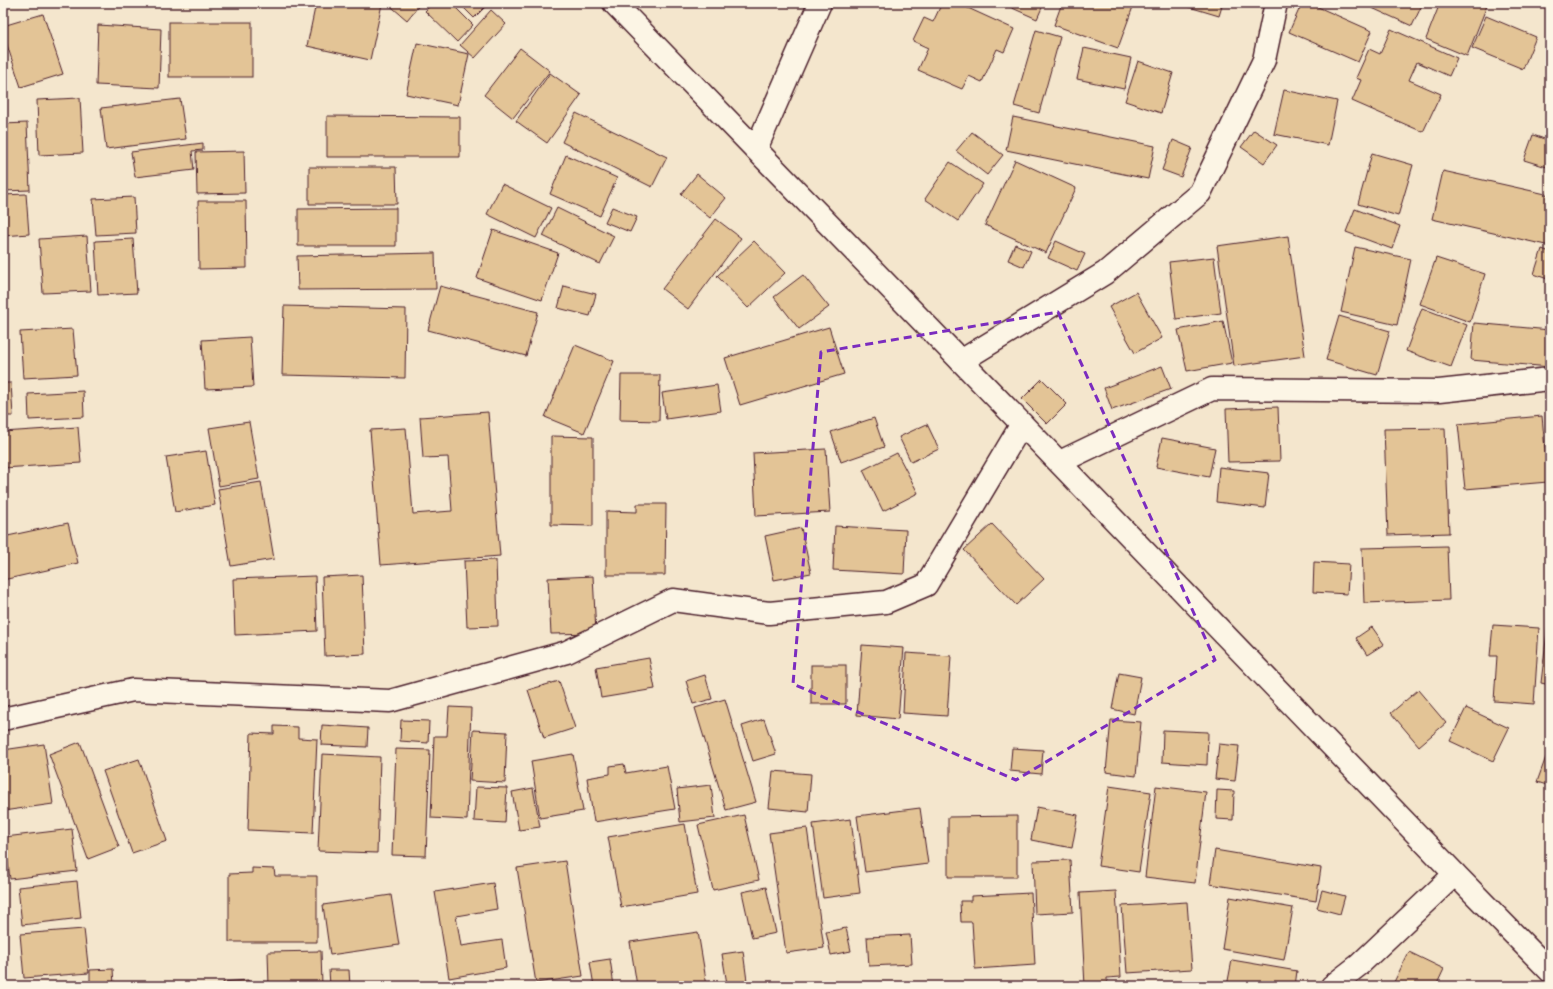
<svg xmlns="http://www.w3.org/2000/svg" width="1553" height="989" viewBox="0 0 1553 989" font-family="Itim,sans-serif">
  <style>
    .building { fill: #e3c496; stroke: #4a1f2b }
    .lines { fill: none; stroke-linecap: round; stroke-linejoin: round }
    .street-casing { stroke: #4a1f2b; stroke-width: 25 }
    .street { stroke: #fcf5e5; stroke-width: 22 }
    .marked { fill: none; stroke: #7b2cbf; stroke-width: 3; stroke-dasharray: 8 5; stroke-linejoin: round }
  </style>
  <rect width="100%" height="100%" fill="#f4e6cd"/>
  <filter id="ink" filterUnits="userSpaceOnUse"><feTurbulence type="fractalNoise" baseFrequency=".025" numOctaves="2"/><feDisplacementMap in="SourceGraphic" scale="8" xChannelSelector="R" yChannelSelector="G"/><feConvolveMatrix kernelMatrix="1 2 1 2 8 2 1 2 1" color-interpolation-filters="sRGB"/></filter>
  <g filter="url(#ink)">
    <g class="building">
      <polygon points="316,3 382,4 370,60 307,46"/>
      <polygon points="387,3 421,3 407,20"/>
      <polygon points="433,3 451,3 473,25 457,42 425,11"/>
      <polygon points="459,3 489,3 474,18"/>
      <polygon points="942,3 957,3 1014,29 1004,52 997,49 982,82 969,76 962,89 918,70 928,48 913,41 924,18 933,22"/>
      <polygon points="1011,3 1044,3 1037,19 1010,7"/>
      <polygon points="1062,3 1131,3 1134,4 1118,48 1054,25"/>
      <polygon points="1176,3 1223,3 1219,16"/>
      <polygon points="1302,3 1309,3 1372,31 1358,62 1289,32"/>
      <polygon points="1361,3 1423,3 1412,26"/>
      <polygon points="1440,3 1488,3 1467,56 1426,39"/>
      <polygon points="491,10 506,24 475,58 460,45"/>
      <polygon points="43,14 63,74 21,87 3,33 3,26"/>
      <polygon points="1486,16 1536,37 1523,69 1472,48"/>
      <rect x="169" y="22" width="83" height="55"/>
      <polygon points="98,25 161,29 159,88 96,85"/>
      <polygon points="1391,29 1457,58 1449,76 1417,62 1409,80 1441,94 1423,132 1352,101 1361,80 1356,78 1369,49 1380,54"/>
      <polygon points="1036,30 1060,37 1039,113 1014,106"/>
      <polygon points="417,43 469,54 458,105 406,94"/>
      <polygon points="520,48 550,71 513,118 484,95"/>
      <polygon points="1084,48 1131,58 1124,89 1077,79"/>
      <polygon points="1138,61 1173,73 1161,113 1125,101"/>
      <polygon points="550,73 581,95 547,143 516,121"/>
      <polygon points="1284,90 1337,101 1328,145 1274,134"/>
      <polygon points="80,98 83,153 39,155 37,100"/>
      <polygon points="180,99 186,139 106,149 101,108"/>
      <polygon points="576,113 667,157 652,187 562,142"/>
      <polygon points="327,116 460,117 460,157 327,157"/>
      <polygon points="1013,117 1155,146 1148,179 1006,150"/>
      <polygon points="1550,121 1550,135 1546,134"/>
      <polygon points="27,123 30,190 3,191 3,124"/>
      <polygon points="1254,130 1277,145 1264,163 1241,147"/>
      <polygon points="972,132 1003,155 987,175 956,151"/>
      <polygon points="1533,135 1550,141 1550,168 1524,160"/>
      <polygon points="1173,140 1192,148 1181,177 1162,170"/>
      <polygon points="203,143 203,150 192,151 194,170 135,177 131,152"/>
      <polygon points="244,151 245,193 197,194 196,152"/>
      <polygon points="1372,153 1413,165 1398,216 1358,204"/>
      <polygon points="566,155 617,178 600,216 550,194"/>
      <polygon points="1015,160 1076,188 1046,253 985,225"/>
      <polygon points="950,162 983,184 958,221 925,199"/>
      <polygon points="309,167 396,167 397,204 309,204"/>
      <polygon points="1443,171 1550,195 1550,246 1432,219"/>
      <polygon points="697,174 726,198 710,218 681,194"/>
      <polygon points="502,184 551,208 536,238 487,214"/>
      <polygon points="26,194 29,234 3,236 3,195"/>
      <polygon points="134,197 136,233 96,235 93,199"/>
      <polygon points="198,201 246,201 247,268 199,269"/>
      <polygon points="612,207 637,217 630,232 605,222"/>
      <polygon points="396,208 396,246 298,246 298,209"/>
      <polygon points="557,208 614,236 600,264 543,236"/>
      <polygon points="1355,209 1400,226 1392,249 1346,232"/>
      <polygon points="716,219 741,238 688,309 662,289"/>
      <polygon points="493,230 558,253 542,300 477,278"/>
      <polygon points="87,236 91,291 43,293 39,239"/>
      <polygon points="1288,236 1305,356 1234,366 1217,246"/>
      <polygon points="133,239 137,293 98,295 95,241"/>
      <polygon points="754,241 785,273 748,308 717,276"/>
      <polygon points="1056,241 1085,254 1077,271 1048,258"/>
      <polygon points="1015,244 1031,251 1024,267 1008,260"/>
      <polygon points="1355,247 1411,259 1397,325 1341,312"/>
      <polygon points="1542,249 1550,252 1550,280 1534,274"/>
      <polygon points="435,253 436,289 298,290 297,256"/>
      <polygon points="1214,257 1221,313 1176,319 1169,262"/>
      <polygon points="1436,258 1485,274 1470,322 1420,304"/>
      <polygon points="803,275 829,307 799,329 774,297"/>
      <polygon points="440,286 538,312 526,356 428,330"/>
      <polygon points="564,286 596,294 590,316 558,308"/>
      <polygon points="1136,292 1162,338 1135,353 1109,307"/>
      <polygon points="284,306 406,309 405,378 282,375"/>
      <polygon points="1422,308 1467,325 1451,367 1406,351"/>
      <polygon points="1339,316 1390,331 1377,375 1326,360"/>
      <polygon points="1223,321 1232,363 1187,371 1178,330"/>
      <polygon points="1474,323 1550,330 1550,367 1471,360"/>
      <polygon points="829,327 844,374 740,405 725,358"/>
      <polygon points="73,329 77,375 23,378 20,332"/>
      <polygon points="250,337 253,387 205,389 202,340"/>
      <polygon points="575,345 614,361 584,433 545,417"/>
      <polygon points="1162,366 1171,389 1112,410 1104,388"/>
      <polygon points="621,375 660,375 659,421 620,420"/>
      <polygon points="1042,379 1067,404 1047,424 1022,399"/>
      <polygon points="3,383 11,383 13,416 3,416"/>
      <polygon points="717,385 721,411 666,419 662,393"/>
      <polygon points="83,391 84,417 29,420 28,394"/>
      <polygon points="1278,407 1280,461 1228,462 1226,409"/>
      <polygon points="488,412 500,556 381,565 370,430 406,428 413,514 452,511 448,457 423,458 420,417"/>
      <polygon points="1542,416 1548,482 1465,489 1458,424"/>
      <polygon points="874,418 884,447 841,462 831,432"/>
      <polygon points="249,422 259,479 219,486 209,428"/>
      <polygon points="927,424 939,449 911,462 899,437"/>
      <polygon points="78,427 81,463 3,468 3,432"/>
      <polygon points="1445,428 1449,533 1388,535 1384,429"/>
      <polygon points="551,436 593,437 593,526 551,525"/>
      <polygon points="1162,438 1215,448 1209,477 1156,467"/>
      <polygon points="826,449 830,512 756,516 753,453"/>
      <polygon points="206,451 215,505 175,512 166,457"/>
      <polygon points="897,453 918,493 883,511 863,470"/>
      <polygon points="1219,467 1269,473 1265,508 1216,502"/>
      <polygon points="261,482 274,559 231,566 218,489"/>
      <polygon points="637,504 666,504 665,575 606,575 606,511 637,512"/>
      <polygon points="68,523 78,563 3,580 3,537"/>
      <polygon points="992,524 1044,579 1016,605 964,550"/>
      <polygon points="835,526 906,530 904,574 833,570"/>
      <polygon points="801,528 811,573 774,580 765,536"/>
      <polygon points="1447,546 1449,600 1364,603 1362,548"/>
      <polygon points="496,560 498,626 467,627 464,561"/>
      <polygon points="1314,562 1349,564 1347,594 1313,592"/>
      <polygon points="362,575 365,654 325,656 322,577"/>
      <polygon points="315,576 317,631 235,635 233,579"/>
      <polygon points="593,576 596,633 551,634 548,578"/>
      <polygon points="1549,614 1550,614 1550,685 1541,683"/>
      <polygon points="1493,625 1539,628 1534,704 1494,701 1497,656 1490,656"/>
      <polygon points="1372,627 1384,644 1367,655 1356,638"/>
      <polygon points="862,645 904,648 898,719 857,715"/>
      <polygon points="906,653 951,656 947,716 903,713"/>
      <polygon points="649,658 655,689 601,698 596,667"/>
      <rect x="811" y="665" width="35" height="39"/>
      <polygon points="1119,673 1141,677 1134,714 1112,709"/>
      <polygon points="705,675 712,699 693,704 686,681"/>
      <polygon points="559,681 575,728 544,738 528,690"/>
      <polygon points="1418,690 1446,723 1419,746 1391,713"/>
      <polygon points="725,699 756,802 726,810 695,708"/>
      <polygon points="449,707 471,708 467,820 431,818 434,736 447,736"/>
      <polygon points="1466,708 1509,728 1493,761 1450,741"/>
      <polygon points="764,719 776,754 753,761 742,726"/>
      <polygon points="401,720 429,721 428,743 400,741"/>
      <polygon points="1111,720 1141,722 1136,776 1106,772"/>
      <polygon points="322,725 368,728 367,747 321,745"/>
      <polygon points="274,726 298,727 298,738 317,739 313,833 248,830 251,733 274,734"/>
      <polygon points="473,730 507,732 505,783 470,781"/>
      <polygon points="1163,730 1208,732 1207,765 1162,762"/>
      <polygon points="80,742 119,847 88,859 49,754"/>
      <polygon points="44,744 53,804 3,811 3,750"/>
      <polygon points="1219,744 1239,746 1235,781 1215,779"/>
      <polygon points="1012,748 1043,750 1041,774 1010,771"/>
      <polygon points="396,749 430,750 426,856 392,855"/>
      <polygon points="322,754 380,757 377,853 318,851"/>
      <polygon points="573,754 583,811 540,818 531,761"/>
      <polygon points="1546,757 1550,759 1550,786 1537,782"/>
      <polygon points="139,759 167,841 132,853 103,771"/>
      <polygon points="624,764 626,773 667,766 675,809 594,822 587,778 610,774 610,766"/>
      <polygon points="773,771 811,774 808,812 769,808"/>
      <polygon points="711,785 715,818 680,822 677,789"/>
      <polygon points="1109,786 1151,792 1139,872 1098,866"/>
      <polygon points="1156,786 1206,792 1195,883 1145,877"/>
      <polygon points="476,787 507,788 505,823 474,821"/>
      <polygon points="533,788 540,827 519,830 512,792"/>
      <polygon points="1217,790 1234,791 1233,820 1216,819"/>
      <polygon points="1037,807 1078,815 1072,848 1031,840"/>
      <polygon points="920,808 928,864 865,872 857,816"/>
      <polygon points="744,815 759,880 713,890 698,825"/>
      <polygon points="1017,816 1017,877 948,877 948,817"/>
      <polygon points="851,819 860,893 823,898 813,824"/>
      <polygon points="685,824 697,894 621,907 608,837"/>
      <polygon points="807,828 824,948 786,953 769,833"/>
      <polygon points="72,829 77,871 10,879 5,837"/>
      <polygon points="1215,850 1321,868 1316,901 1210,884"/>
      <polygon points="1070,860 1073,912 1035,914 1033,861"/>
      <polygon points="565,861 583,976 536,983 517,868"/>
      <polygon points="252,868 274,869 275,876 317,876 317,942 229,942 229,874 252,873"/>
      <polygon points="77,881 81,918 22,925 18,887"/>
      <polygon points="493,883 497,909 456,916 461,946 502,940 506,968 449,978 435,892"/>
      <polygon points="766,887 776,933 752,938 742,892"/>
      <polygon points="1322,890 1345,896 1340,914 1317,908"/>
      <polygon points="1116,891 1121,977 1107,978 1107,986 1085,986 1080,893"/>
      <polygon points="1031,893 1035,965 975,969 972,922 961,922 960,901 971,901 971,896"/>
      <polygon points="391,895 399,945 330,955 323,905"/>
      <polygon points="1230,897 1293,908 1284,960 1222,949"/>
      <polygon points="1187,902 1192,969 1127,973 1122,906"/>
      <polygon points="846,928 851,951 831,955 826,932"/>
      <polygon points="84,929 89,973 24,978 20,934"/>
      <polygon points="698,932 707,986 637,986 630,942"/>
      <polygon points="910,935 912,964 869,966 867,937"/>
      <polygon points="321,951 322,986 269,986 268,952"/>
      <polygon points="743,951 747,981 727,984 722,954"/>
      <polygon points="1409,952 1444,969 1436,986 1392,986"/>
      <polygon points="610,959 614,986 594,986 590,962"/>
      <polygon points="1232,960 1297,971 1295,986 1227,986"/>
      <polygon points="113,969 114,986 90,986 90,970"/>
      <polygon points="329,970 349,970 350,986 330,986"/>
      <polygon points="248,980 249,986 224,986 223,982"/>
    </g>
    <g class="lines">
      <defs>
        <g id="street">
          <polyline points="614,3 1022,424 1455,874 1550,971"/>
          <polyline points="756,149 820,3"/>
          <polyline points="961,361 1105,273 1200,193 1264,60 1276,3"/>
          <polyline points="1060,462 1212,389 1439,391 1550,379"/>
          <polyline points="3,719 133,690 390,701 567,652 673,600 769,613 886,602 926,585 1022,424"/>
          <polyline points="1332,986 1359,965 1455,874"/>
        </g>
      </defs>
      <use href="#street" class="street-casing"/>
      <use href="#street" class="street"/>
    </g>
  </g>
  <path class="marked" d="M1058 312 1215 660 1016 780 793 684 821 352Z"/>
  <rect width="1553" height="989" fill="none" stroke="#fcf5e5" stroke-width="16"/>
  <rect x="8" y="8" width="1537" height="973" fill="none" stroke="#4a1f2b" stroke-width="1.5" filter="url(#ink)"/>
</svg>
